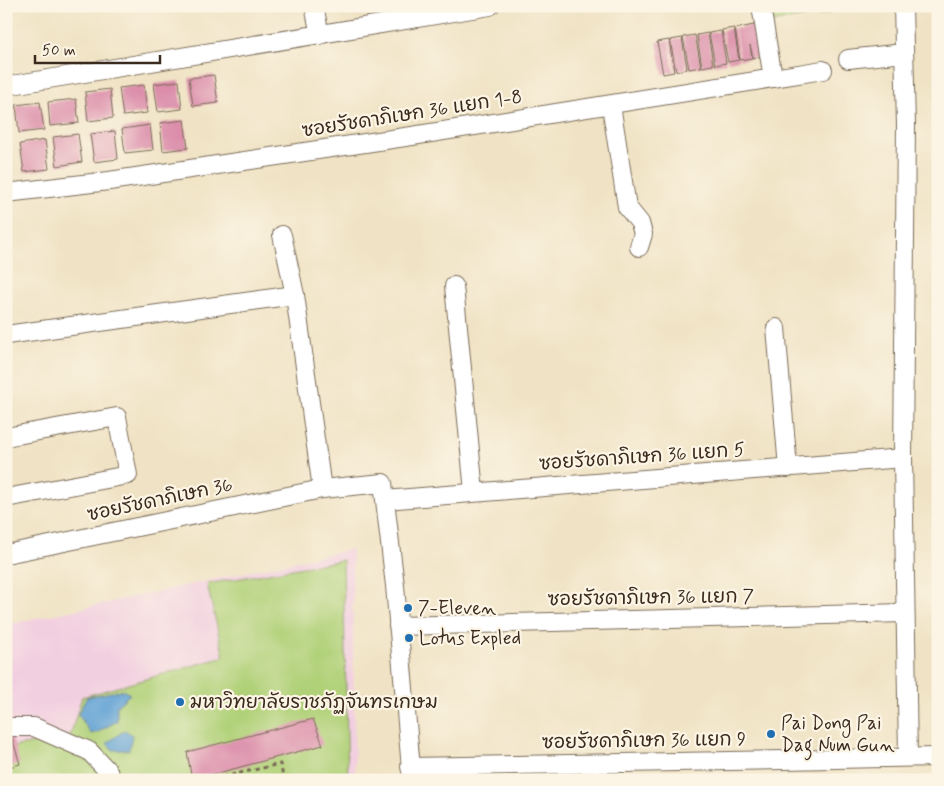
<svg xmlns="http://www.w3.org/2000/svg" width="944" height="786" viewBox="0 0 944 786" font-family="Mynerve,'Playpen Sans Thai',sans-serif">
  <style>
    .built { fill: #f2cfe0 }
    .green { fill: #b1d179; stroke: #767e4c }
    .water { fill: #62a3d5; stroke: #4e667a }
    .building { fill: #db8daa }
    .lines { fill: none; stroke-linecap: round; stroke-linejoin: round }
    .minor-casing { stroke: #7a6b58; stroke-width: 20 }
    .path { stroke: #7a6b58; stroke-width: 3; stroke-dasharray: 4 4; stroke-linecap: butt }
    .minor { stroke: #fff; stroke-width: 18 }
    .poi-dot { fill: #1f6fb2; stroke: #fcf5e5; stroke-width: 2 }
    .labels { text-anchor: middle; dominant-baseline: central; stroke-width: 4.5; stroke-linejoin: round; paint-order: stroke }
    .street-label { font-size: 19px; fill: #3b2a1e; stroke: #fcf5e5 }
    .poi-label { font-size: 19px; fill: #3b2a1e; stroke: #fcf5e5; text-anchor: start }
  </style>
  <rect width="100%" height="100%" fill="#fcf5e5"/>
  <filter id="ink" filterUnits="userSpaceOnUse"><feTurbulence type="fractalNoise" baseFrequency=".02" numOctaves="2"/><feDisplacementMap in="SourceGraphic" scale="10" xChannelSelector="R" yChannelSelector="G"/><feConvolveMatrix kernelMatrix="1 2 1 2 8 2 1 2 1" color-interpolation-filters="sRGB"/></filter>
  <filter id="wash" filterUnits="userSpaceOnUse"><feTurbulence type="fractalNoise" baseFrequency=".0096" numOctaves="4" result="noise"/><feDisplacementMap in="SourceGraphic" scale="20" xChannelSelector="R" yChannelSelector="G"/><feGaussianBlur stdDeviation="1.12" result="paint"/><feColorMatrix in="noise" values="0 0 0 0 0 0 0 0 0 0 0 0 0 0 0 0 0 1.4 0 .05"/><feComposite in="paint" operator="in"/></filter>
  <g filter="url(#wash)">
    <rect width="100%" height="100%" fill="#f0e3c5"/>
    <polygon class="built" points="352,549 355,780 6,780 6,625"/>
    <g class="green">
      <polygon points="769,6 831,6 831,13 771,22"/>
      <polygon points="343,560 348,780 115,780 70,736 82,697 224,657 207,584"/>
      <polygon points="59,739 88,755 108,780 6,780 6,748"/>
    </g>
    <g class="water">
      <polygon points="122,690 130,694 117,706 117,721 98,732 91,734 78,714 87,697"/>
      <polygon points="125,730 132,735 129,750 113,750 107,743"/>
    </g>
    <g id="blocks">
      <g class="building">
        <polygon points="758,24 764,56 753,58 750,45 752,58 740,60 735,29"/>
        <polygon points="734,28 739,60 728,62 722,30"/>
        <polygon points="721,31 726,63 715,65 709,33"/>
        <polygon points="708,33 713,65 702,67 697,35"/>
        <polygon points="695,35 701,67 689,69 683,37"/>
        <polygon points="682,38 687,69 676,71 670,40"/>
        <polygon points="669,40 674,72 663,74 657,42"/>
        <polygon points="214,75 218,103 193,106 189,78"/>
        <polygon points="179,81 182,109 158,112 154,84"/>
        <polygon points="144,85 147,113 123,116 119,88"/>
        <polygon points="110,89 113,118 88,121 85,92"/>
        <polygon points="76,99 79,123 50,126 48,102"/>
        <polygon points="40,102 44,130 19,133 16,105"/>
        <polygon points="184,120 188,148 163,151 160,123"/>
        <polygon points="150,125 153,150 125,153 122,129"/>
        <polygon points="115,131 118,159 94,162 90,134"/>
        <polygon points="78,134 82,162 57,166 53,137"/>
        <polygon points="45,140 49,169 24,172 20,144"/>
        <polygon points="6,718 20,764 6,768"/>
        <polygon points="313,719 323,745 192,780 187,752"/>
        <polygon points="326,776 326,780 311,780 311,779"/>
      </g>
    </g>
  </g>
  <g filter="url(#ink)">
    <use href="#blocks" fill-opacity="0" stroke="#7a6b58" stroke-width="1"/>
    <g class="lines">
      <defs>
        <g id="minor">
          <polyline points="314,6 320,35"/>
          <polyline points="761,6 773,78"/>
          <polyline points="903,6 906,125 903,458 908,757"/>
          <polyline points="848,59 904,53"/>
          <polyline points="6,86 490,6"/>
          <polyline points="611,105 627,207 640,223 643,234 639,247"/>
          <polyline points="6,193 109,181 412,136 823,70"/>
          <polyline points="282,235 295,295 322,489"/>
          <polyline points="454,286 474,492"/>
          <polyline points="776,328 788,468"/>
          <polyline points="6,335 295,295"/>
          <polyline points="6,437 117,417 128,475 6,498"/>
          <polyline points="385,500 903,458"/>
          <polyline points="6,554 322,489 383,483 395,586 412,780"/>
          <polyline points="398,626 905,613"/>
          <polyline points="9,727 34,727 89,751 108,771 111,780"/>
          <polyline points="410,767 938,757"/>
        </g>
      </defs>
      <use href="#minor" class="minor-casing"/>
      <polyline class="path" points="219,780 218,778 280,764 284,780"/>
      <use href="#minor" class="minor"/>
    </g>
  </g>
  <g class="poi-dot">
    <circle cx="408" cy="608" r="5"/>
    <circle cx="409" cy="638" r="5"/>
    <circle cx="180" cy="702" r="5"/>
    <circle cx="771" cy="734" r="5"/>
  </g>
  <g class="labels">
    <g class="street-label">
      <text transform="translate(412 114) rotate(-9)">ซอยรัชดาภิเษก 36 แยก 1-8</text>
      <text transform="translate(642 457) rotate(-4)">ซอยรัชดาภิเษก 36 แยก 5</text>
      <text transform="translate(160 500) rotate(-12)">ซอยรัชดาภิเษก 36</text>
      <text transform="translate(651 598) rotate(-1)">ซอยรัชดาภิเษก 36 แยก 7</text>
      <text transform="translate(644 741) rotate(-1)">ซอยรัชดาภิเษก 36 แยก 9</text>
    </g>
    <g class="poi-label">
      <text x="418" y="608">7-Eleven</text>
      <text x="419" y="638">Lotus Expled</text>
      <text x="190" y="702">มหาวิทยาลัยราชภัฏจันทรเกษม</text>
      <text x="781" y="723">Pai Dong Pai<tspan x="781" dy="22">Dag Num Gun</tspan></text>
    </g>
  </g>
  <rect width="944" height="786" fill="none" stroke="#fcf5e5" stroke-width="25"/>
  <path d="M35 55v8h125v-8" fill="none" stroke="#3b2a1e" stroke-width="2.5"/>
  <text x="42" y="55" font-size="15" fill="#3b2a1e" stroke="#fcf5e5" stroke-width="4" paint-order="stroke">50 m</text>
</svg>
